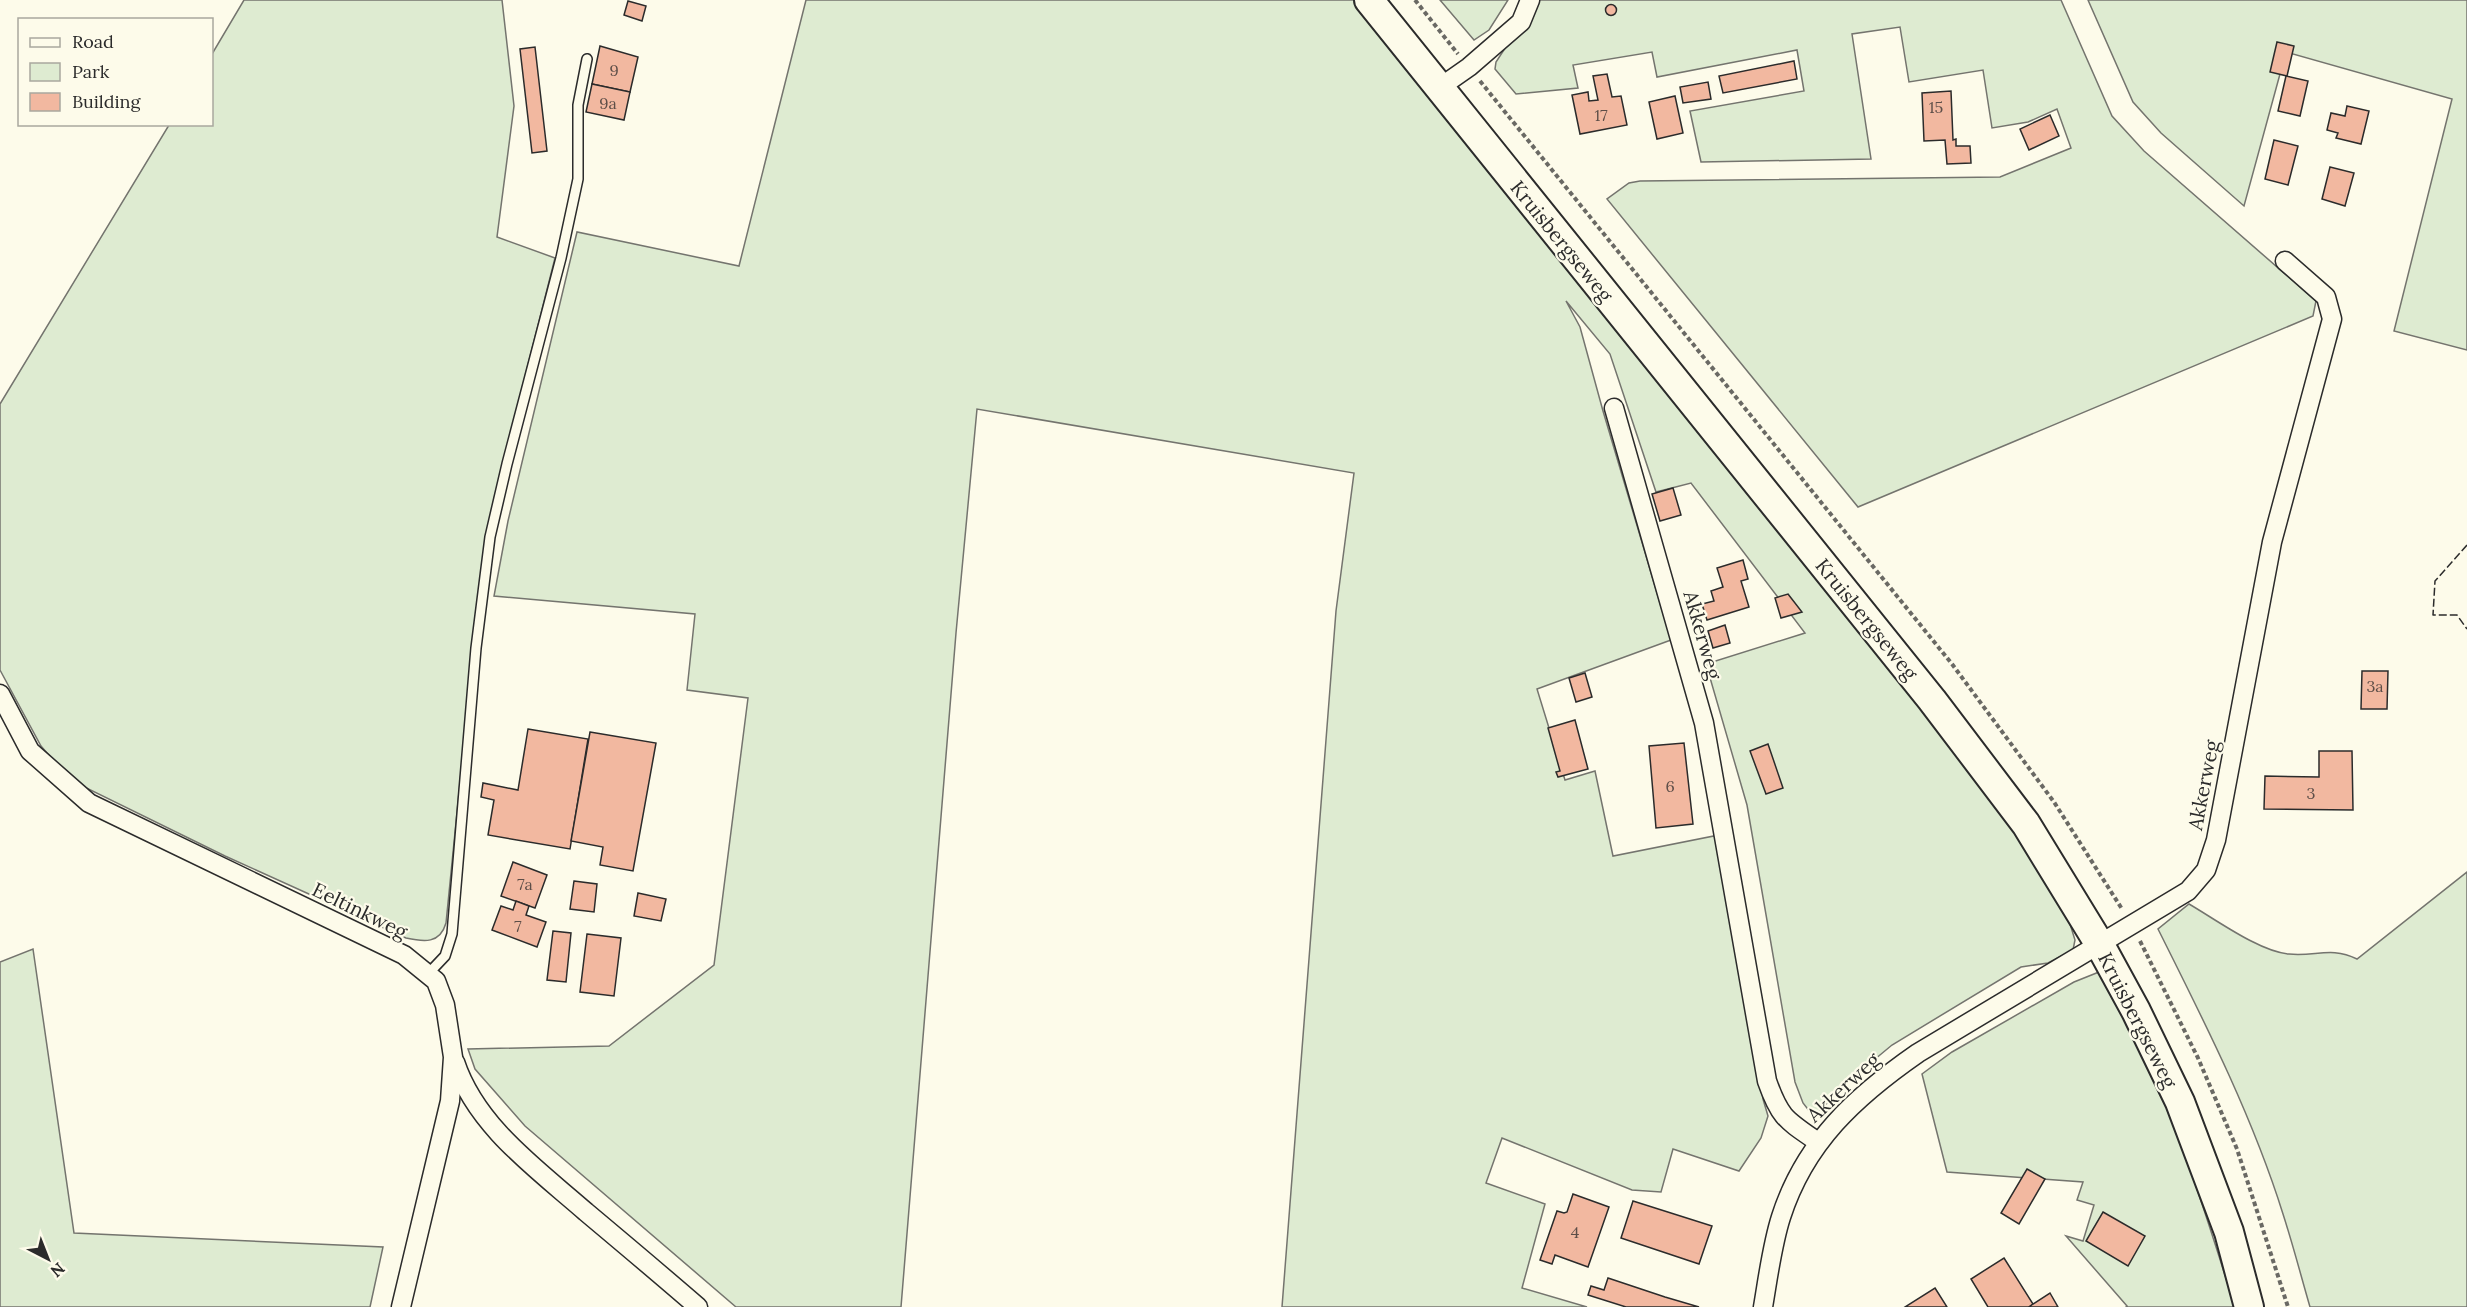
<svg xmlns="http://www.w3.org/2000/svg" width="2467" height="1307" viewBox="0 0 2467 1307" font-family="Lora,serif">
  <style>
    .green { fill: #deebd1; stroke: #74746e; stroke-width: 1.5 }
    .building { fill: #f2b8a0; stroke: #2b2b2b; stroke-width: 1.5 }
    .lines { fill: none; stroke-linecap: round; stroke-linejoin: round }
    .service-casing { stroke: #2b2b2b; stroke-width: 12 }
    .minor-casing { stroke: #2b2b2b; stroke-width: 21 }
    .primary-casing { stroke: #2b2b2b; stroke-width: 32 }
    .path { stroke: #6a6964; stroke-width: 4; stroke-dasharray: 4.5 3; stroke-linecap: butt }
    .service { stroke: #fdfbea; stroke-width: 9 }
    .minor { stroke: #fdfbea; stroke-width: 18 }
    .primary { stroke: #fdfbea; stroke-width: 28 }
    .fence { stroke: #2b2b2b; stroke-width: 1.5; stroke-dasharray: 8 3; stroke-linecap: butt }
    .labels { text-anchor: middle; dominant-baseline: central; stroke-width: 4.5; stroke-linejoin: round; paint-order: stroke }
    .number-label { font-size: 16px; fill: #5d4e48 }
    .street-label { font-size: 20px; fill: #2b2b2b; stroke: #fdfbea }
  </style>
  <rect width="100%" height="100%" fill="#fdfbea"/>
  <g class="green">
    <path d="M244 0H502L514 106 497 237 555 258 494 499 480 581 446 923C440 944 424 942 406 938L225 856 70 780 41 746 0 670V404L169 125 212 124V54Z"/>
    <polygon points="806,0 1354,0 1975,773 2065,908 2075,940 2073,950 2048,963 2021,967 1892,1045 1845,1084 1814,1117 1803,1103 1795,1082 1747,805 1706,664 1805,633 1691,483 1656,492 1610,354 1566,301 1580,327 1603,411 1671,640 1537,689 1565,780 1595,771 1613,856 1724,834 1752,991 1763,1099 1768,1116 1761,1138 1739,1171 1673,1149 1661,1192 1632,1190 1502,1138 1486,1183 1545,1204 1522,1288 1587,1307 1282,1307 1336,611 1354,473 977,409 956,633 901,1307 736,1307 525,1126 475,1069 468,1049 609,1046 714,965 748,698 687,690 695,614 494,596 508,521 577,232 739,266"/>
    <polygon points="1440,0 1508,0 1489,30 1474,40"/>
    <polygon points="1532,0 2061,0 2112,116 2144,151 2316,301 2313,316 1858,507 1607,199 1629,183 1640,181 2000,177 2071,148 2057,109 2028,122 1992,128 1983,70 1909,82 1900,27 1852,34 1871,159 1701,162 1690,111 1804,91 1797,50 1657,77 1652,52 1573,65 1578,88 1516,94 1495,69 1496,62 1528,13"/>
    <polygon points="2088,0 2467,0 2467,350 2394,331 2452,99 2286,52 2244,206 2161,133 2133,102"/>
    <path d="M2467 872V1307H2310C2301 1276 2293 1245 2283 1214 2252 1115 2204 1021 2158 929L2189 904C2215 919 2260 952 2289 954 2315 957 2331 946 2357 959Z"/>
    <polygon points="33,949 74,1233 383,1247 370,1307 0,1307 0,962"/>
    <path d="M2099 972C2163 1070 2200 1196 2235 1307H2126L2127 1306 2066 1236 2083 1241 2094 1205 2077 1200 2083 1182 1947 1172 1922 1074 1952 1052 2074 982Z"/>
  </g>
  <g class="building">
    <polygon points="628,1 646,6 642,21 624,15"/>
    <circle cx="1611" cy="10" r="5.5"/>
    <polygon points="2277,42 2294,46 2287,76 2270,72"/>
    <polygon points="600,46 638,57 630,92 592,84"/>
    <polygon points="535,47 547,151 532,153 520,49"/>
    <polygon points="1794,61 1797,79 1723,93 1719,76"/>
    <polygon points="1607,74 1612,97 1621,96 1627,125 1580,134 1572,95 1588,92 1589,101 1598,100 1593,76"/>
    <polygon points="2286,76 2308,81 2300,116 2278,111"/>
    <polygon points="1708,82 1711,99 1683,103 1680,87"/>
    <polygon points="592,84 630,92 624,120 586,112"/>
    <polygon points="1951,91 1953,140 1956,139 1956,146 1970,146 1971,163 1947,164 1945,140 1924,141 1922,93"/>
    <polygon points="1675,96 1683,133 1657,139 1649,102"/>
    <polygon points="2347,106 2369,111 2361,144 2336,138 2338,133 2327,130 2331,113 2345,116"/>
    <polygon points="2050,115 2059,136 2029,150 2020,129"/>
    <polygon points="2274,140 2298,146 2288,185 2265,179"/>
    <polygon points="2330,167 2354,173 2345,206 2322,199"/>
    <polygon points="1673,488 1681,515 1660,521 1652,494"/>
    <polygon points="1743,560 1748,579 1741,581 1749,607 1707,620 1702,604 1714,601 1711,591 1723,587 1717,568"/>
    <polygon points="1788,594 1802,612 1781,618 1775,598"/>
    <polygon points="1725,625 1730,643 1713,648 1708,631"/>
    <polygon points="2362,671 2388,671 2387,709 2361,709"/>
    <polygon points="1585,673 1592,697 1576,702 1569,678"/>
    <polygon points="1575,720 1588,769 1558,777 1556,772 1560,771 1548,728"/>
    <polygon points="528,729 588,739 570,849 488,835 494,800 481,797 483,783 518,790"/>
    <polygon points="590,732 656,743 633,871 600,865 603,847 571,841"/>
    <polygon points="1684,743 1693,824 1656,828 1649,746"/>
    <polygon points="1768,744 1783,788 1766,794 1750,751"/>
    <polygon points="2319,751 2352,751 2353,810 2264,809 2265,776 2319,777"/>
    <polygon points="513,862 547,875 535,908 501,896"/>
    <polygon points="574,881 597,884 594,912 570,909"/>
    <polygon points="638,893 666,899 661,921 634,916"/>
    <polygon points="516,901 529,906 526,915 546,922 537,947 492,930 501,906 513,910"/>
    <polygon points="553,931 571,933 566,982 547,980"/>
    <polygon points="587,934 621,938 614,996 580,992"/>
    <polygon points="2027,1169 2045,1179 2019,1224 2001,1213"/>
    <polygon points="1573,1194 1609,1207 1588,1267 1555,1255 1552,1264 1540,1260 1557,1211 1564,1213 1567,1212"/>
    <polygon points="1633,1201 1712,1226 1699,1264 1621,1238"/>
    <polygon points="2103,1212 2145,1236 2128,1266 2086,1241"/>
    <polygon points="2004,1258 2033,1304 2029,1307 1988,1307 1971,1279"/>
    <polygon points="1608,1278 1665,1297 1699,1307 1626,1307 1588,1295 1591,1286 1604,1290"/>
    <polygon points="1935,1288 1947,1307 1905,1307"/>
    <polygon points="2050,1293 2058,1307 2029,1307 2033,1304"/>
  </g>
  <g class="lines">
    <defs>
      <polyline id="service" points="427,975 445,956 452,934 476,648 490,537 507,464 561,258 578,179 578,105 587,59"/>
      <g id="minor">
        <polyline points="1439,88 1469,67 1521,22 1530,0"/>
        <path d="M1614 408 1704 723 1767 1081C1780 1118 1786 1120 1818 1142"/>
        <polyline points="0,694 30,751 89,803 404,955 436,981 445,1005 453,1057 450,1101 401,1307"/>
        <path d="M455 1062C476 1126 537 1169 586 1212 623 1243 661 1275 698 1307"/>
        <path d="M1763 1307C1768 1278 1772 1245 1781 1217 1805 1142 1856 1096 1918 1053L2188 891 2206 870 2216 840 2272 542 2332 319 2326 297 2285 261"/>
      </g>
      <polyline id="primary" points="1369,0 1932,700 2026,824 2100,945 2136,1011 2180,1102 2229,1232 2249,1307"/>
    </defs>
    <use href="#service" class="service-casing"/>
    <use href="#minor" class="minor-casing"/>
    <use href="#primary" class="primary-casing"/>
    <g class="path">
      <polyline points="1415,0 1458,54"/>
      <polyline points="1480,81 1952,664 2054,802 2122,909"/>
      <polyline points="2140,941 2198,1058 2237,1149 2288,1307"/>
    </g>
    <use href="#service" class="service"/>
    <use href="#minor" class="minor"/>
    <use href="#primary" class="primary"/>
    <polyline class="fence" points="2467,545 2435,581 2433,615 2457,615 2467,629"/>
  </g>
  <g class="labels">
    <g class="number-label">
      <text x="614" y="70">9</text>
      <text x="608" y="103">9a</text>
      <text x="1936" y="107">15</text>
      <text x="1601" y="115">17</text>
      <text x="2375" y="686">3a</text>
      <text x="1670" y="786">6</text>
      <text x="2311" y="793">3</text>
      <text x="525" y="884">7a</text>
      <text x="518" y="926">7</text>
      <text x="1575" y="1232">4</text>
    </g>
    <g class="street-label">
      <text transform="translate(1562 241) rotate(51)">Kruisbergseweg</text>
      <text transform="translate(1867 619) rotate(51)">Kruisbergseweg</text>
      <text transform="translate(1703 635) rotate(74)">Akkerweg</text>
      <text transform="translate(2203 785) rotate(-79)">Akkerweg</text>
      <text transform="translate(360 910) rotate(26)">Eeltinkweg</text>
      <text transform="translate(2138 1020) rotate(63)">Kruisbergseweg</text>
      <text transform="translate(1843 1087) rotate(-43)">Akkerweg</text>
    </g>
  </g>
  <rect x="18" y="18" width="195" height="108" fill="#fdfbea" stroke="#a9a89e" stroke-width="1.5"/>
  <rect x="30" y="38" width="30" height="9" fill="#fdfbea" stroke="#a9a89e" stroke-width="1.5"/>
  <text x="72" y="48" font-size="18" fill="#2b2b2b">Road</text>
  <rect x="30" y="63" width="30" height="18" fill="#deebd1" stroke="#a9a89e" stroke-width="1.5"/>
  <text x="72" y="78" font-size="18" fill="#2b2b2b">Park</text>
  <rect x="30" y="93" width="30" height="18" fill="#f2b8a0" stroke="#a9a89e" stroke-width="1.5"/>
  <text x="72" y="108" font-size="18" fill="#2b2b2b">Building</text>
  <g transform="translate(48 1259) rotate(138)" stroke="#fdfbea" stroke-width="4.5" paint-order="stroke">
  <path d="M0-4.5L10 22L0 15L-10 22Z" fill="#2b2b2b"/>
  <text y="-9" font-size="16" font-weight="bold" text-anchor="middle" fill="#2b2b2b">N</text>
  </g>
</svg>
